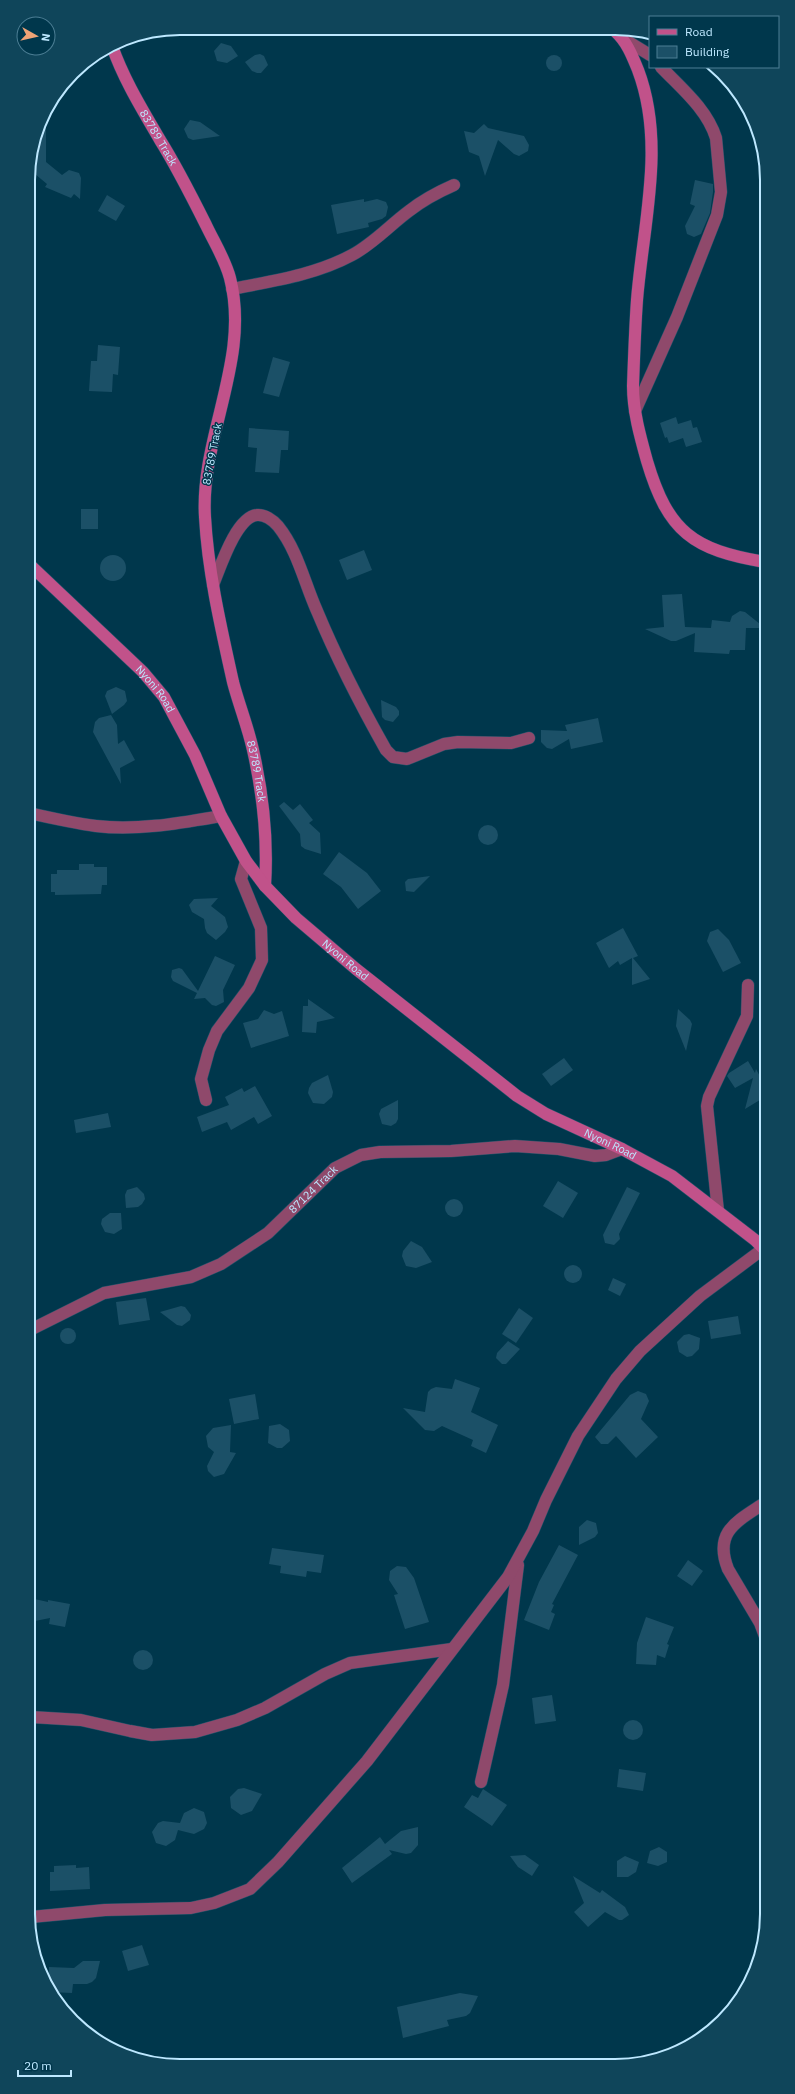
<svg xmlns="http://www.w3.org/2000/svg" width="795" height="2094" viewBox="0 0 795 2094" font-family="'IBM Plex Sans',sans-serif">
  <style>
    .building { fill: #1b5067 }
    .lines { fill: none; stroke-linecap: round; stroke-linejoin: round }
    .street-casing { stroke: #1e5369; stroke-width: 13 }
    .secondary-casing { stroke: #1e5369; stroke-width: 13 }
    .street { stroke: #8f496b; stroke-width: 12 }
    .secondary { stroke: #c1528a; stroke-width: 12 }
    .labels { text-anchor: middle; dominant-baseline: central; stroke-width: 3; stroke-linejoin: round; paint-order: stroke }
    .street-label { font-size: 11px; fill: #bde8ff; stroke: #00374c }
    .rim { fill: none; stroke: #bde8ff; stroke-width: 2 }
  </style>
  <rect width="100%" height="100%" fill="#00374c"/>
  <g class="building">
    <polygon points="221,43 231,46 238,56 227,63 217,61 214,51"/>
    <polygon points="260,54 264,56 268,65 261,73 257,73 252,71 245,62 255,55"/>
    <circle cx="554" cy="63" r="8"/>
    <polygon points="190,120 200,122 220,136 193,140 188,138 184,129"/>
    <polygon points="41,123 46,123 46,162 62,175 69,170 79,173 81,178 80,199 74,194 71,198 45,187 47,184 29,169"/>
    <polygon points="484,124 488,128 524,136 529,145 528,151 519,156 514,154 498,140 485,176 479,156 469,152 464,131 474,133"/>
    <polygon points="695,180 713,184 713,192 710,213 701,234 694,237 687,234 685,226 695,206 690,204"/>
    <polygon points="107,195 125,206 116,221 98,211"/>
    <polygon points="364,199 364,202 377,199 386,202 388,207 386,216 382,219 368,223 369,227 337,234 331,205"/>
    <polygon points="98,345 120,347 118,375 113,374 112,392 89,391 91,361 97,361"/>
    <polygon points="273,357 290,362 279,397 263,393"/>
    <polygon points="676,417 678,424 691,420 693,428 697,427 702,442 686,447 683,438 669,443 667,437 665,438 660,423"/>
    <polygon points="249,428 289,431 288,450 281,450 279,473 255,472 257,448 248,447"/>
    <rect x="81" y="509" width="17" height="20"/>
    <polygon points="364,550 372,570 347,580 339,560"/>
    <circle cx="113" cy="568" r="13"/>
    <polygon points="682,594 685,627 711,628 712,620 730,622 732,616 740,611 745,612 765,628 746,628 745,650 730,650 729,654 694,652 695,633 676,641 671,641 645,629 664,627 662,595"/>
    <polygon points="116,687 125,691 127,701 124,705 112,714 105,696 107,691"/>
    <polygon points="381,700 396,707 399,711 399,715 393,722 385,720 382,717"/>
    <polygon points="111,715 117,725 118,744 124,740 135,760 120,768 121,784 93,732 95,722 99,718"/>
    <polygon points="598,718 603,742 571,749 569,739 552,749 547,748 541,742 541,730 567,731 565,725"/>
    <polygon points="284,802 293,810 300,804 313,820 309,823 320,833 321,854 305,849 301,846 300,834 279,806"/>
    <circle cx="488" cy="835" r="10"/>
    <polygon points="339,852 367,873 381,891 358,909 341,887 323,874"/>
    <polygon points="79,864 94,864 94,867 107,867 107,885 102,885 101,894 55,895 55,892 51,892 51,874 57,874 57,870 79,870"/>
    <polygon points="430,876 414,892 406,891 405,882 408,879"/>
    <polygon points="218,898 211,906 225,917 228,927 225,932 216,940 207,933 205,928 204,919 192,912 189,905 194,899"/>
    <polygon points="623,928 638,956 633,958 650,979 632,985 632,958 620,965 618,961 609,968 596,943"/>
    <polygon points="718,929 729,940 741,963 723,972 707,941 710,932"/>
    <polygon points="215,956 235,965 223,990 224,1002 216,1006 212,1005 205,998 194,999 197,993 173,981 171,977 172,970 179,968 182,969 198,991"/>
    <polygon points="308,999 335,1018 317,1022 316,1033 302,1032 303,1006 308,1006"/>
    <polygon points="678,1009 690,1020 692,1024 686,1051 676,1026"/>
    <polygon points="264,1010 274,1014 282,1011 289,1036 251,1048 243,1023 258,1019"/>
    <polygon points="564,1058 573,1070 551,1086 542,1074"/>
    <polygon points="748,1061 755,1073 756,1069 765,1086 765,1097 745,1109 753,1078 735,1088 727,1076 729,1073"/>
    <polygon points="328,1075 333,1092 332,1097 324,1104 313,1103 308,1093 309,1088 312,1083"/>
    <polygon points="255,1086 272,1116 258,1124 254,1117 231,1130 227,1122 202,1132 197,1117 229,1105 225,1097 242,1088 244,1092"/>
    <polygon points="398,1100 398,1119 396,1123 391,1126 382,1124 379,1114 381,1109"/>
    <polygon points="108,1113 111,1127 76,1133 74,1120"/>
    <polygon points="558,1181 578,1193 563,1218 543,1206"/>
    <polygon points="137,1187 144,1194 145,1199 142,1204 138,1207 126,1208 125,1195 127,1190"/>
    <polygon points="627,1187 640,1193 619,1234 620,1239 614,1245 605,1243 603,1235"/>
    <circle cx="454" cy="1208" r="9"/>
    <polygon points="110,1213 121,1213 122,1229 114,1234 105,1232 101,1224 102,1219"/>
    <polygon points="411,1241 422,1247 432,1262 416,1268 406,1266 402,1256 403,1251"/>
    <circle cx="573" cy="1274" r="9"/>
    <polygon points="613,1278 626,1284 620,1296 608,1290"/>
    <polygon points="146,1298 150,1320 119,1325 116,1302"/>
    <polygon points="181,1306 185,1307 191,1315 190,1320 182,1326 177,1325 160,1312"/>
    <polygon points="519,1308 533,1318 516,1343 502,1334"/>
    <polygon points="738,1316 741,1334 711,1339 708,1321"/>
    <circle cx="68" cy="1336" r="8"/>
    <polygon points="689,1334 700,1338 699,1349 692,1356 687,1357 679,1352 677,1342 684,1335"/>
    <polygon points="508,1341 520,1349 506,1364 502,1364 496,1358 497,1353"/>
    <polygon points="455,1379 480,1388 471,1412 498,1425 486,1453 471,1446 473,1440 442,1426 434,1431 425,1430 403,1408 425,1412 428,1392 431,1389 436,1387 452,1389"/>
    <polygon points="638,1391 646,1394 649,1401 641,1419 658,1437 636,1458 616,1436 608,1444 601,1444 595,1437 630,1395"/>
    <polygon points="255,1394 259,1419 234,1424 229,1399"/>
    <polygon points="280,1424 289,1430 290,1441 282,1448 277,1448 268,1443 269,1426"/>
    <polygon points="231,1425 230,1452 236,1453 224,1474 214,1477 208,1471 207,1466 214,1452 208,1447 206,1436 213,1428"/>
    <polygon points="587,1520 596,1523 598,1533 595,1537 579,1545 579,1527"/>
    <polygon points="559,1545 578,1555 552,1604 554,1605 551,1612 555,1614 549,1630 524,1620 539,1582"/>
    <polygon points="272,1548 324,1555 321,1573 307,1571 306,1577 280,1573 281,1566 269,1564"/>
    <polygon points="688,1560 703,1571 692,1586 677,1576"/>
    <polygon points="397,1566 406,1567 414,1578 429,1622 405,1629 394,1595 398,1594 389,1580 390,1571"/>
    <polygon points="30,1598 48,1602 48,1600 70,1604 65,1627 49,1624 50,1618 30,1622"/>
    <polygon points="646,1617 674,1627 667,1644 669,1645 665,1658 657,1655 656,1665 636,1664 637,1643"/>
    <circle cx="143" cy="1660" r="10"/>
    <polygon points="552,1695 556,1721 535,1724 532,1698"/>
    <circle cx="633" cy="1730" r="10"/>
    <polygon points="619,1769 646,1773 643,1791 617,1787"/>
    <polygon points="244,1788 262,1794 252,1811 241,1815 231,1808 230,1797 238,1789"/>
    <polygon points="483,1789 507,1805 492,1826 464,1807 472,1795 478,1798"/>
    <polygon points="194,1808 204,1812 207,1823 204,1829 194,1834 178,1830 175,1840 166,1846 156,1843 152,1832 158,1823 163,1821 180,1823 184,1813"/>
    <polygon points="418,1827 418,1845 411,1853 406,1854 389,1850 392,1854 352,1883 342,1868 380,1837 385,1844 401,1831"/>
    <polygon points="659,1847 667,1852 667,1862 658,1866 647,1863 650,1851"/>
    <polygon points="525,1855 539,1865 532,1876 518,1867 510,1856"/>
    <polygon points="625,1856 639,1862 636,1872 628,1877 617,1877 617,1861"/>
    <polygon points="76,1865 76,1868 89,1867 90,1889 50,1891 50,1872 54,1872 54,1866"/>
    <polygon points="573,1876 600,1893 602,1890 625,1907 629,1915 622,1920 619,1920 605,1912 588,1927 574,1912 584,1903"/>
    <polygon points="142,1945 149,1965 128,1971 122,1951"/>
    <polygon points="83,1961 100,1961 96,1978 92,1982 87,1984 73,1984 72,1993 50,1992 44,1978 49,1977 49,1967 74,1968"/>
    <polygon points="460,1993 478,1996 470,2013 466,2016 447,2020 449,2026 403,2038 397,2007"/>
  </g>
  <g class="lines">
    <defs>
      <g id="street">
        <polyline points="624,39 650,55"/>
        <path d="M232 289C272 281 315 275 352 255 373 244 390 225 409 211 423 200 438 192 454 185"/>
        <path d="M635 411 677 317 717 215 721 192 716 138C707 109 681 88 661 67"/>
        <path d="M213 585C220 568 236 517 257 515 264 514 273 520 278 526 298 551 304 582 317 611 337 659 360 704 386 750L393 757 407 759 444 744 458 742 511 743 529 738"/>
        <path d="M29 813C51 818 73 823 96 826 137 831 180 823 221 816"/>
        <polyline points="206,1100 201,1079 209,1050 217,1031 249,988 262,960 261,928 241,879 246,861"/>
        <polyline points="718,1211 707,1106 709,1097 747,1016 748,985"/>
        <path id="s1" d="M30 1330 104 1293 191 1277 221 1264 268 1233 335 1168 361 1155 380 1152 451 1151 515 1146 559 1149 595 1156 606 1155 622 1149"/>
        <path d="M766 1502C738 1521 713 1531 728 1569L760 1623 766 1639"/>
        <polyline points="31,1717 81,1720 130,1731 152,1735 195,1732 237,1720 265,1708 325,1674 350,1663 452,1649"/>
        <polyline points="481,1782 503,1685 518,1565"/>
        <polyline points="31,1917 105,1910 191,1908 214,1903 250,1889 278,1862 367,1761 508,1577 533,1531 546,1500 578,1436 616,1379 640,1351 700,1296 763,1249"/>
      </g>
      <g id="secondary">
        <path d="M615 31C627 42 632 55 638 70 666 144 643 224 637 300 635 328 634 357 633 386 633 411 640 436 647 461 668 532 693 550 765 562"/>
        <path id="s2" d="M112 46C124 80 142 109 160 140 177 167 192 197 206 225 214 242 225 259 230 278 251 359 200 437 205 517 208 572 221 628 233 682 239 705 248 727 253 750 263 794 268 840 265 886"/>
        <path id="s3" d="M29 564 143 672 164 697 195 755 221 816 246 861 265 886 296 918 356 969 517 1096 546 1114 622 1149 672 1176 755 1240 766 1251"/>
      </g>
    </defs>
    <use href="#street" class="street-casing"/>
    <use href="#secondary" class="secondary-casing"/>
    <use href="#street" class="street"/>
    <use href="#secondary" class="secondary"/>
  </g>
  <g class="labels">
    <g class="street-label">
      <text stroke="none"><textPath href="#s2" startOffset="103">83789 Track</textPath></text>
      <text transform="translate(212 454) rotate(-79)">83789 Track</text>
      <text stroke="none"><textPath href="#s3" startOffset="178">Nyoni Road</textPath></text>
      <text stroke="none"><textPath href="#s2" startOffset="763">83789 Track</textPath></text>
      <text stroke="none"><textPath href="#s3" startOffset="514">Nyoni Road</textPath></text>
      <text stroke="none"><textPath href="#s3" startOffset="838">Nyoni Road</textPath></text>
      <text stroke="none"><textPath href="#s1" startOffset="323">87124 Track</textPath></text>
    </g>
  </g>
  <path d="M0 0H795V2094H0ZM180 35H615A145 145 0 0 1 760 180V1914A145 145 0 0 1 615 2059H180A145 145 0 0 1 35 1914V180A145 145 0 0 1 180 35Z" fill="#0f455a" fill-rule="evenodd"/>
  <path class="rim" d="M180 35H615A145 145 0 0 1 760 180V1914A145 145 0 0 1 615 2059H180A145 145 0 0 1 35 1914V180A145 145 0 0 1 180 35Z"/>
  <rect x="649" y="16" width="130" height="52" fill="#00374c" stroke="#4c7e94"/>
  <rect x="657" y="29" width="20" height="6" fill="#c1528a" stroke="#4c7e94"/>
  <text x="685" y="36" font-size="12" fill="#bde8ff">Road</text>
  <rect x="657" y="46" width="20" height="12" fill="#1b5067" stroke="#4c7e94"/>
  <text x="685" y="56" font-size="12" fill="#bde8ff">Building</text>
  <g transform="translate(36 36) rotate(98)"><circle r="19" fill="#00374c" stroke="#4c7e94"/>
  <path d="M0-3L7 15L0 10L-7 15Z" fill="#efa376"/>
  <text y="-6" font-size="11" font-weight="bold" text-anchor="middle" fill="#bde8ff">N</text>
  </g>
  <path d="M18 2070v6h53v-6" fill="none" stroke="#bde8ff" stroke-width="2"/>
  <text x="24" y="2070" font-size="12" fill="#bde8ff" stroke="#00374c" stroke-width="3" paint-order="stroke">20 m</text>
</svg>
